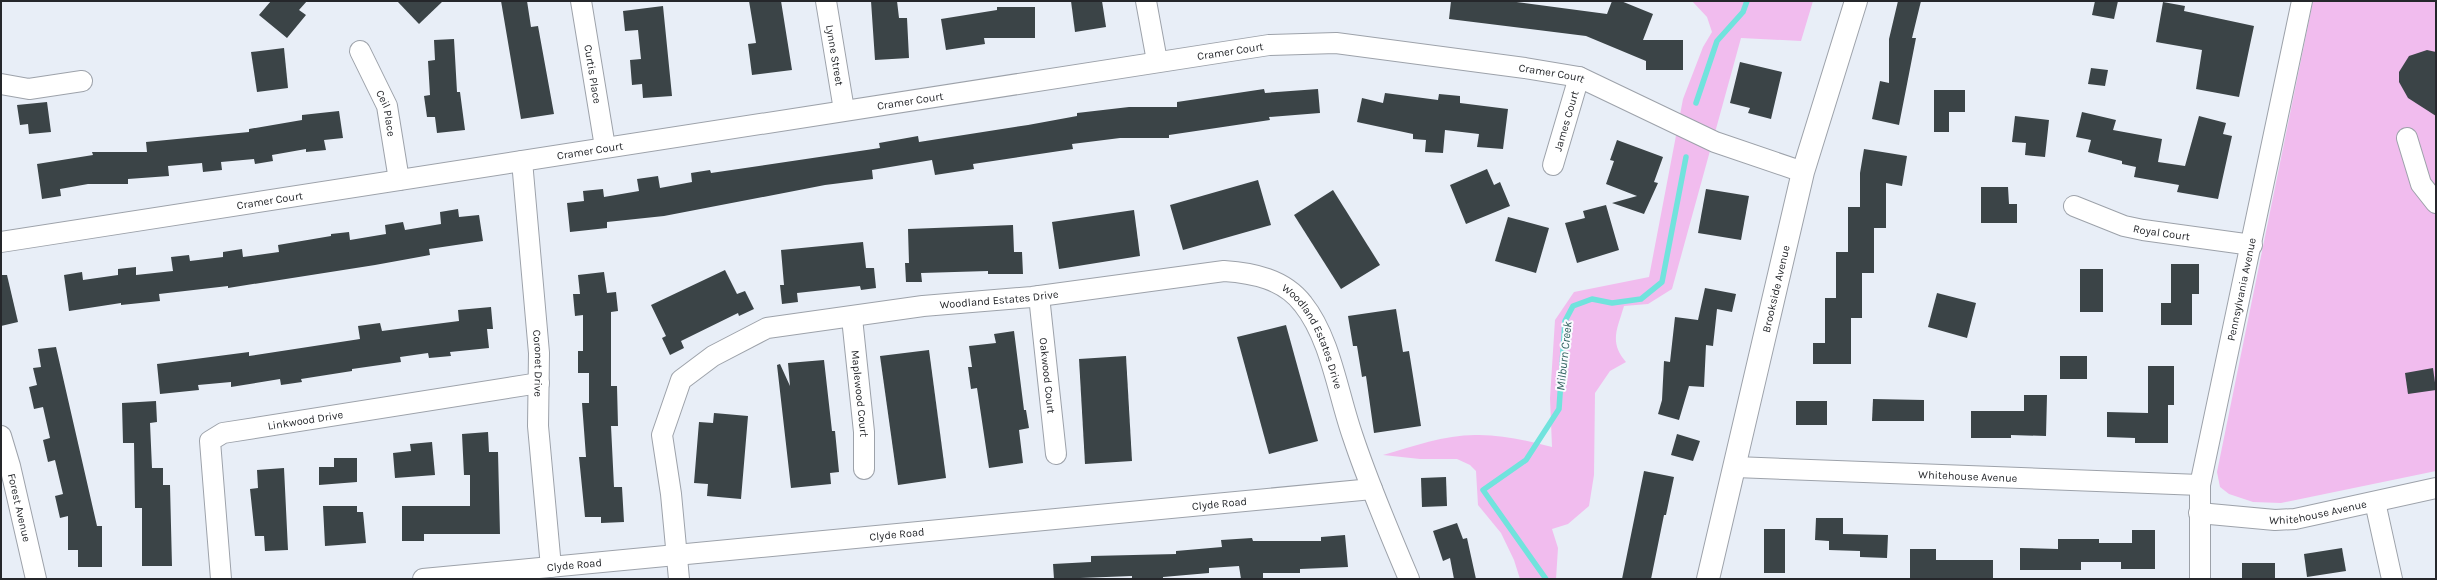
<svg xmlns="http://www.w3.org/2000/svg" width="2437" height="580" viewBox="0 0 2437 580" font-family="Karla,sans-serif">
  <style>
    .green { fill: #f1bcee }
    .lines { fill: none; stroke-linecap: round; stroke-linejoin: round }
    .stream { stroke: #71e3dd; stroke-width: 5.5 }
    .building { fill: #3b4447 }
    .minor-casing { stroke: #9da2aa; stroke-width: 22 }
    .major-casing { stroke: #9da2aa; stroke-width: 24 }
    .minor { stroke: #fff; stroke-width: 20 }
    .major { stroke: #fff; stroke-width: 22 }
    .labels { text-anchor: middle; dominant-baseline: central; stroke-width: 4; stroke-linejoin: round; paint-order: stroke }
    .street-label { font-size: 11px; fill: #25272b; stroke: #f9fbff }
    .water-label { font-size: 12px; font-style: italic; fill: #2f615e; stroke: #f9fbff }
  </style>
  <rect width="100%" height="100%" fill="#e8eef7"/>
  <g class="green">
    <path d="M1692 1H1813L1801 41 1741 38 1672 289 1648 304 1624 306C1617 330 1609 342 1626 362L1610 371 1595 393 1594 475 1589 506 1568 524 1552 529 1558 548 1556 579H1520L1514 560 1501 533 1478 505 1476 471 1470 465 1457 459H1420L1383 455C1414 446 1447 434 1479 435 1504 435 1528 441 1552 447L1550 398 1555 320 1574 292 1649 277 1683 99 1703 47 1712 32 1707 17Z"/>
    <polygon points="2313,1 2436,1 2436,471 2281,503 2253,502 2229,494 2220,487 2217,472"/>
  </g>
  <g class="lines">
    <g class="stream">
      <polyline points="1696,103 1717,41 1743,12 1747,1"/>
      <polyline points="1546,579 1483,490 1526,460 1559,409 1565,321 1573,306 1592,299 1612,303 1641,299 1662,282 1686,157"/>
    </g>
  </g>
  <g class="building">
    <polygon points="271,1 307,1 299,10 306,15 287,38 259,15"/>
    <polygon points="397,1 443,1 419,24"/>
    <polygon points="501,1 527,1 531,27 538,26 554,114 521,119"/>
    <polygon points="749,1 781,1 792,70 752,75 748,44 756,43"/>
    <polygon points="871,1 897,1 899,18 907,18 909,58 875,60"/>
    <polygon points="1071,1 1102,1 1106,27 1075,32"/>
    <polygon points="1451,1 1509,1 1607,14 1612,1 1621,1 1653,14 1643,40 1683,40 1683,70 1646,70 1646,61 1586,36 1449,19"/>
    <polygon points="1898,1 1921,1 1912,38 1916,38 1899,125 1872,119 1880,81 1889,83 1889,39"/>
    <polygon points="2095,1 2118,1 2114,19 2092,15"/>
    <polygon points="2163,2 2185,6 2184,11 2254,26 2239,97 2196,89 2202,50 2156,42"/>
    <polygon points="663,6 672,96 643,98 642,84 632,85 630,60 641,59 638,30 625,31 623,11"/>
    <polygon points="997,7 1035,7 1035,38 984,38 985,44 946,50 941,19 997,10"/>
    <polygon points="454,39 457,92 460,92 465,130 437,133 435,117 427,117 424,96 430,95 428,61 435,60 434,40"/>
    <polygon points="284,48 288,88 257,92 251,52"/>
    <polygon points="2427,50 2436,52 2436,116 2408,98 2399,82 2399,72 2409,56"/>
    <polygon points="1740,62 1782,72 1771,119 1748,113 1750,108 1730,103"/>
    <polygon points="2091,68 2108,70 2105,86 2088,84"/>
    <polygon points="1264,89 1265,93 1318,89 1320,113 1269,117 1270,120 1169,135 1169,138 1120,138 1072,144 1073,149 973,164 974,169 935,175 932,160 872,170 873,179 825,185 664,216 607,222 607,228 570,232 567,203 584,201 583,191 603,189 604,197 639,191 637,179 658,176 660,188 692,182 691,173 710,170 711,173 880,148 879,143 918,136 919,142 1028,125 1077,116 1077,113 1129,107 1177,107 1177,102"/>
    <polygon points="1934,90 1965,90 1965,112 1949,112 1949,132 1934,132"/>
    <polygon points="1385,93 1438,100 1439,94 1460,96 1460,103 1508,109 1503,149 1477,147 1479,134 1445,130 1443,153 1425,152 1426,140 1413,139 1413,134 1357,122 1362,98 1383,103"/>
    <polygon points="47,102 51,132 29,134 28,124 20,125 17,105"/>
    <polygon points="339,111 343,138 324,140 326,150 306,152 306,149 272,155 273,161 255,164 254,159 221,162 222,170 203,172 202,163 168,166 169,176 128,179 128,184 88,184 60,189 61,196 42,199 37,164 93,155 92,152 147,152 146,142 249,132 249,129 302,120 302,115"/>
    <polygon points="2082,112 2116,120 2113,130 2162,139 2158,162 2185,166 2199,116 2226,123 2223,134 2232,136 2218,199 2177,192 2179,185 2134,177 2136,167 2122,164 2122,161 2088,152 2091,140 2076,137"/>
    <polygon points="2015,116 2049,120 2045,157 2025,155 2026,143 2012,142"/>
    <polygon points="1617,140 1663,157 1654,182 1658,183 1644,214 1612,203 1637,196 1606,184 1614,161 1610,160"/>
    <polygon points="1864,149 1907,156 1902,186 1886,183 1886,228 1874,228 1874,273 1862,273 1862,318 1851,318 1851,364 1813,364 1813,343 1825,343 1825,298 1836,298 1836,252 1848,252 1848,207 1860,207 1860,173"/>
    <polygon points="1487,169 1494,185 1500,182 1510,206 1466,224 1450,185"/>
    <polygon points="1258,180 1271,225 1183,250 1170,205"/>
    <polygon points="1981,187 2008,187 2009,204 2017,204 2017,223 1981,223"/>
    <polygon points="1706,189 1749,196 1741,240 1698,233"/>
    <polygon points="1333,190 1380,265 1341,289 1294,215"/>
    <polygon points="1606,205 1619,250 1577,263 1565,223 1585,218 1583,211"/>
    <polygon points="458,209 459,217 479,215 483,241 429,249 430,255 375,265 228,288 228,286 159,294 160,301 121,305 121,303 69,311 64,275 82,272 83,280 118,275 118,269 136,267 136,275 173,271 171,257 189,255 190,261 223,257 223,252 242,249 243,257 279,252 278,245 331,236 331,234 349,232 350,240 386,234 385,225 403,222 405,230 441,224 440,212"/>
    <polygon points="1134,210 1140,256 1059,269 1052,222"/>
    <polygon points="1508,217 1549,228 1536,273 1495,261"/>
    <polygon points="1013,225 1014,252 1022,252 1023,274 988,274 988,271 921,273 922,282 906,282 905,263 909,263 908,229"/>
    <polygon points="863,242 866,268 874,268 876,288 861,290 860,286 797,293 798,302 782,304 780,285 784,285 781,250"/>
    <polygon points="2171,264 2199,264 2199,294 2192,294 2192,325 2161,325 2161,303 2171,303"/>
    <rect x="2080" y="269" width="23" height="43"/>
    <polygon points="725,270 737,294 745,291 754,309 739,316 738,313 681,341 684,348 670,355 662,338 666,336 651,305"/>
    <polygon points="604,272 607,293 616,292 618,311 611,312 611,386 617,386 618,426 611,426 614,487 622,487 624,522 601,523 601,517 585,517 579,457 586,457 582,403 589,403 589,373 578,373 578,351 583,351 583,315 575,316 573,294 580,294 578,275"/>
    <polygon points="1,275 7,275 18,322 1,326"/>
    <polygon points="1705,288 1736,294 1732,312 1717,309 1713,346 1706,345 1704,387 1689,386 1679,420 1658,414 1662,400 1664,361 1670,362 1675,317 1698,320"/>
    <polygon points="1937,293 1976,303 1967,338 1928,327"/>
    <polygon points="491,307 493,329 487,329 489,348 450,352 451,356 429,358 428,353 400,357 401,362 352,369 352,371 301,379 302,382 281,385 280,379 231,387 231,382 198,385 199,390 160,394 157,364 249,352 249,356 360,339 358,326 380,323 382,331 459,321 458,310"/>
    <polygon points="1396,309 1403,352 1409,351 1421,426 1374,433 1366,376 1362,377 1357,346 1353,346 1348,316"/>
    <polygon points="1286,325 1318,441 1269,454 1237,337"/>
    <polygon points="1014,331 1024,410 1026,410 1029,428 1019,430 1023,463 989,468 977,388 971,389 968,367 972,367 969,346 996,343 994,334"/>
    <polygon points="56,347 97,526 102,526 102,567 78,567 78,550 68,550 68,516 60,518 55,496 63,494 55,460 48,462 43,440 50,438 43,407 34,409 29,387 37,385 33,368 41,367 38,349"/>
    <polygon points="929,350 946,478 898,485 880,356"/>
    <polygon points="1126,356 1132,461 1085,464 1079,359"/>
    <rect x="2060" y="356" width="27" height="23"/>
    <polygon points="824,360 832,431 835,431 839,472 830,473 831,484 791,488 777,365 780,364 790,386 788,363"/>
    <polygon points="2148,366 2174,366 2174,405 2168,405 2168,443 2135,443 2135,438 2107,437 2107,412 2148,413"/>
    <polygon points="2433,368 2436,390 2408,394 2405,373"/>
    <polygon points="2024,395 2047,395 2046,436 2011,435 2011,438 1971,438 1971,411 2024,411"/>
    <polygon points="1873,399 1924,400 1924,421 1872,421"/>
    <polygon points="156,401 157,422 150,423 152,468 163,468 163,485 170,485 172,566 142,566 142,508 135,508 134,443 123,443 122,403"/>
    <rect x="1796" y="401" width="31" height="24"/>
    <polygon points="714,413 748,416 741,499 707,496 708,484 694,483 699,422 713,423"/>
    <polygon points="488,432 489,452 498,452 500,534 424,534 424,541 402,541 402,506 470,506 470,475 464,475 462,434"/>
    <polygon points="1677,434 1700,441 1693,461 1671,455"/>
    <polygon points="432,442 435,475 395,478 393,453 411,451 410,444"/>
    <polygon points="334,458 357,458 357,482 319,485 319,467 334,467"/>
    <polygon points="284,468 288,550 265,551 264,536 255,536 250,489 258,488 257,470"/>
    <polygon points="1644,471 1674,477 1666,515 1664,515 1651,579 1622,579"/>
    <polygon points="1446,477 1447,506 1422,507 1421,478"/>
    <polygon points="323,506 357,506 357,512 363,512 366,543 325,546"/>
    <polygon points="1816,518 1843,518 1843,534 1888,535 1887,558 1860,557 1860,551 1829,550 1829,541 1815,540"/>
    <polygon points="1457,523 1463,539 1467,538 1476,579 1454,579 1450,558 1443,561 1433,531"/>
    <rect x="1764" y="529" width="21" height="44"/>
    <polygon points="2132,530 2155,530 2155,569 2121,569 2121,562 2081,562 2081,570 2020,570 2020,548 2058,549 2058,539 2099,539 2099,543 2132,543"/>
    <polygon points="1345,535 1348,567 1300,569 1300,573 1263,573 1263,579 1241,579 1239,566 1209,568 1209,573 1163,577 1163,579 1132,579 1132,576 1054,579 1053,564 1091,562 1091,556 1176,554 1176,551 1222,547 1221,540 1252,538 1253,541 1321,541 1321,537"/>
    <polygon points="2342,548 2346,571 2307,577 2304,554"/>
    <polygon points="1910,549 1936,549 1936,560 1993,560 1993,579 1910,578"/>
    <rect x="2242" y="563" width="33" height="16"/>
  </g>
  <g class="lines">
    <defs>
      <g id="minor">
        <path id="s1" d="M581 1 605 147"/>
        <path id="s2" d="M826 1 844 110"/>
        <polyline points="1146,1 1157,61"/>
        <path id="s3" d="M360 51 387 106 399 180"/>
        <polyline points="1,84 29,89 82,81"/>
        <polyline points="2407,138 2421,184 2436,203"/>
        <path id="s4" d="M522 161 539 353 538 426 551 567"/>
        <path id="s5" d="M1553 165 1579 77"/>
        <path id="s6" d="M2074 206 2124 226 2143 230 2252 245"/>
        <path id="s7" d="M1 242 1269 45 1336 43 1525 68 1579 77 1715 142 1803 172"/>
        <path id="s8" d="M1039 296 1056 454"/>
        <path id="s9" d="M852 318 864 432V469"/>
        <path id="s10" d="M1 436 10 466 36 579"/>
        <path id="s11" d="M1735 467 2200 485"/>
        <polyline points="2375,502 2392,579"/>
        <path id="s12" d="M2199 513 2275 520 2295 519 2436 488"/>
        <path id="s13" d="M221 579 210 441 223 433 539 383"/>
        <path id="s14" d="M423 579 1372 489"/>
        <path id="s15" d="M679 579 671 494 662 435 681 380 713 356 767 328 923 306 1032 297 1224 271C1253 273 1284 279 1303 304 1331 339 1338 395 1353 437 1369 485 1389 532 1409 579"/>
        <path id="s16" d="M2200 579V485L2302 1"/>
      </g>
      <g id="major">
        <path id="s17" d="M1708 579 1803 172 1856 1"/>
      </g>
    </defs>
    <use href="#minor" class="minor-casing"/>
    <use href="#major" class="major-casing"/>
    <use href="#minor" class="minor"/>
    <use href="#major" class="major"/>
  </g>
  <g class="labels">
    <g class="street-label">
      <text stroke="none"><textPath href="#s7" startOffset="1244">Cramer Court</textPath></text>
      <text stroke="none"><textPath href="#s2" startOffset="55">Lynne Street</textPath></text>
      <text stroke="none"><textPath href="#s1" startOffset="74">Curtis Place</textPath></text>
      <text stroke="none"><textPath href="#s7" startOffset="1568">Cramer Court</textPath></text>
      <text stroke="none"><textPath href="#s7" startOffset="920">Cramer Court</textPath></text>
      <text stroke="none"><textPath href="#s3" startOffset="68">Ceil Place</textPath></text>
      <text stroke="none"><textPath href="#s5" startOffset="46">James Court</textPath></text>
      <text stroke="none"><textPath href="#s7" startOffset="596">Cramer Court</textPath></text>
      <text stroke="none"><textPath href="#s7" startOffset="272">Cramer Court</textPath></text>
      <text stroke="none"><textPath href="#s6" startOffset="92">Royal Court</textPath></text>
      <text stroke="none"><textPath href="#s17" startOffset="298">Brookside Avenue</textPath></text>
      <text stroke="none"><textPath href="#s16" startOffset="294">Pennsylvania Avenue</textPath></text>
      <text stroke="none"><textPath href="#s15" startOffset="538">Woodland Estates Drive</textPath></text>
      <text stroke="none"><textPath href="#s15" startOffset="886">Woodland Estates Drive</textPath></text>
      <text stroke="none"><textPath href="#s4" startOffset="203">Coronet Drive</textPath></text>
      <text stroke="none"><textPath href="#s8" startOffset="80">Oakwood Court</textPath></text>
      <text stroke="none"><textPath href="#s9" startOffset="76">Maplewood Court</textPath></text>
      <text stroke="none"><textPath href="#s13" startOffset="237">Linkwood Drive</textPath></text>
      <text stroke="none"><textPath href="#s11" startOffset="233">Whitehouse Avenue</textPath></text>
      <text stroke="none"><textPath href="#s14" startOffset="800">Clyde Road</textPath></text>
      <text stroke="none"><textPath href="#s10" startOffset="74">Forest Avenue</textPath></text>
      <text stroke="none"><textPath href="#s12" startOffset="120">Whitehouse Avenue</textPath></text>
      <text stroke="none"><textPath href="#s14" startOffset="476">Clyde Road</textPath></text>
      <text stroke="none"><textPath href="#s14" startOffset="152">Clyde Road</textPath></text>
    </g>
    <g class="water-label">
      <text transform="translate(1564 356) rotate(-84)">Milburn Creek</text>
    </g>
  </g>
  <rect width="2437" height="580" fill="none" stroke="#25272b" stroke-width="4"/>
</svg>
